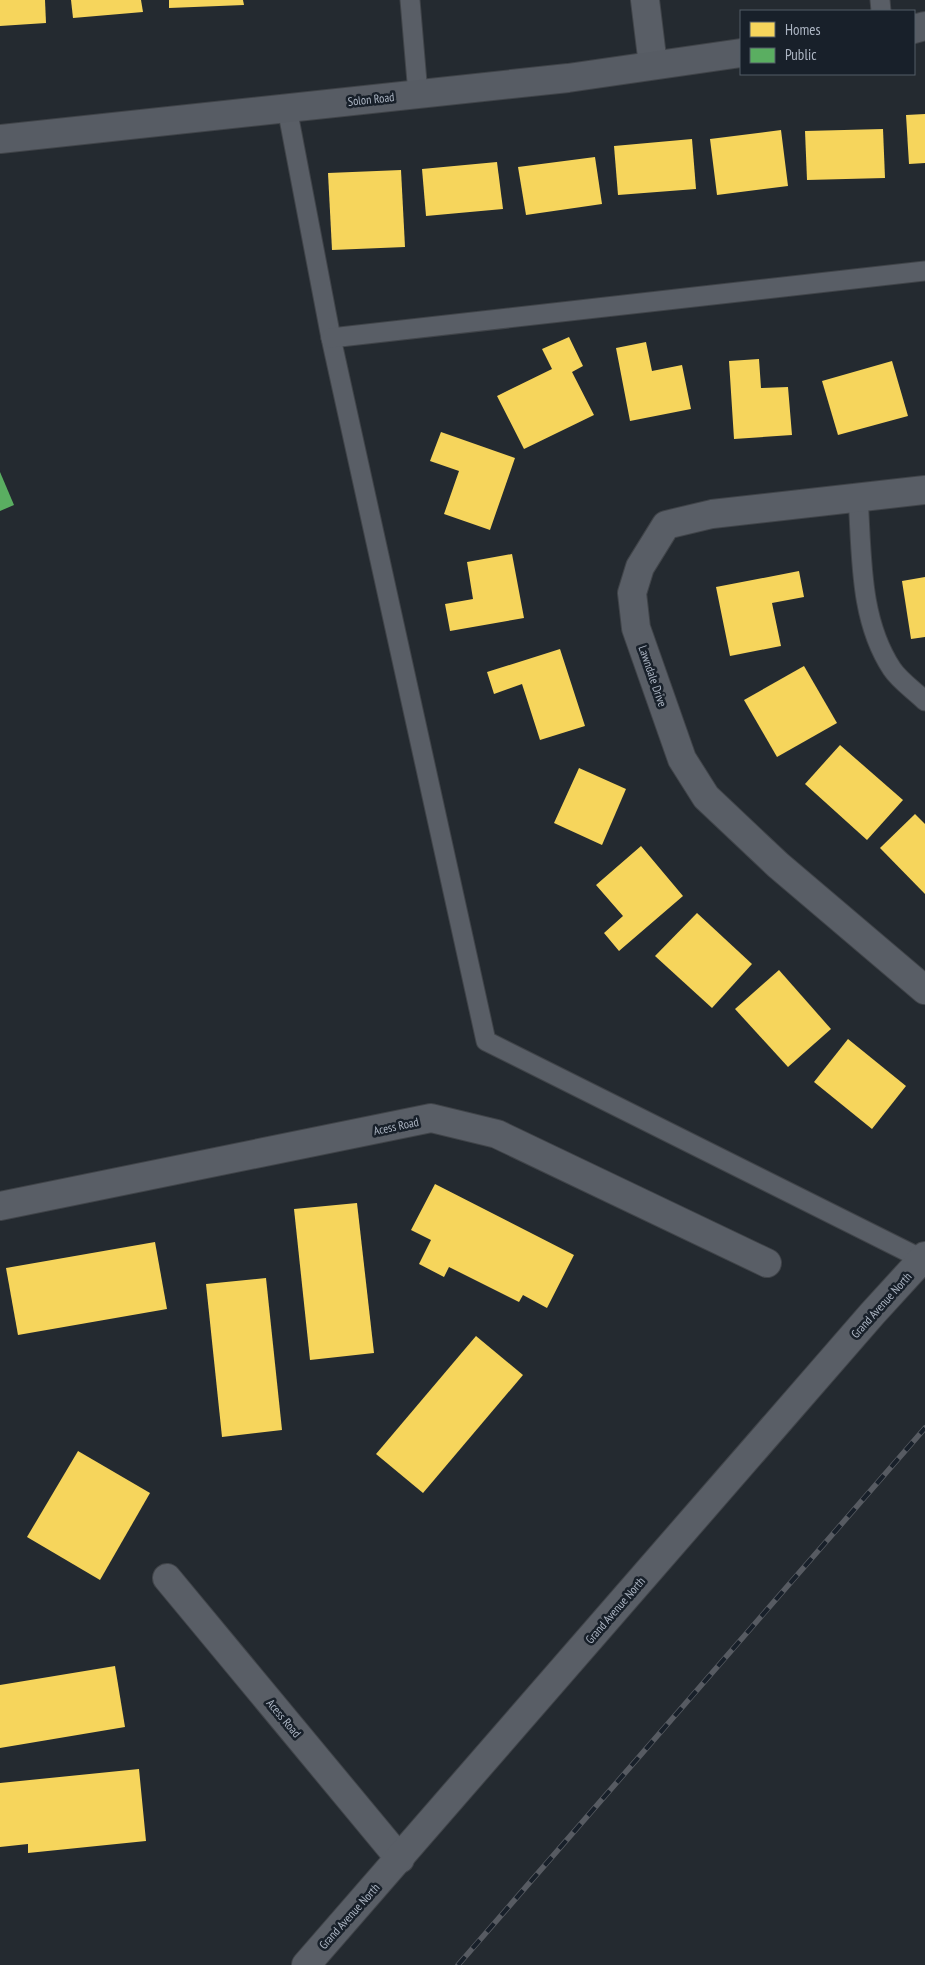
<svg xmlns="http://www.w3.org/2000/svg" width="925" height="1965" viewBox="0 0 925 1965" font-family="'PT Sans Narrow',sans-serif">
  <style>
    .homes { fill: #f6d55c }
    .public { fill: #5aae61 }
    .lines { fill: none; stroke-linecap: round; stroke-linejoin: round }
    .lane-casing { stroke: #404449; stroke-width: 21 }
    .street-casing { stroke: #404449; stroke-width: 30 }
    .secondary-casing { stroke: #404449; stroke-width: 30 }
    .lane { stroke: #595e66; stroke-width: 19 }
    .street { stroke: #595e66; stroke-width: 28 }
    .secondary { stroke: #575c64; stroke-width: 28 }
    .rail-casing { stroke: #575b62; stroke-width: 5.5 }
    .rail { stroke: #18202a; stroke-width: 4; stroke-dasharray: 11; stroke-linecap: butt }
    .labels { text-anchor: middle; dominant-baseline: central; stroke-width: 5; stroke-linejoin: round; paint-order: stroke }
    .street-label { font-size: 12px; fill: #acb5c3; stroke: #18202a }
  </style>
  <rect width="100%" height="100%" fill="#242a30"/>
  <g class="homes">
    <polygon points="0,0 45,0 46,23 0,26"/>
    <polygon points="71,0 141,0 143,12 73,18"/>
    <polygon points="169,0 243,0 244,5 169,8"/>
    <polygon points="925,114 925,163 909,164 906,115"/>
    <polygon points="883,129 885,178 807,180 805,131"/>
    <polygon points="781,130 788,186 717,195 710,139"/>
    <polygon points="692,139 696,189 618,195 614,146"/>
    <polygon points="595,157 602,204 526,215 518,167"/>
    <polygon points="497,162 503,209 426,216 422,169"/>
    <polygon points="401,170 405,247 332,250 328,173"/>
    <polygon points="569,337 583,366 572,372 594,415 524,449 497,396 552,369 542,349"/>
    <polygon points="646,342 652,371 682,365 691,409 630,421 616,348"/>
    <polygon points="759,359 761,388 788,387 792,435 734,439 729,361"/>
    <polygon points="892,361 908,416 838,435 822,381"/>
    <polygon points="441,432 515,458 490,530 444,514 459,471 430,461"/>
    <polygon points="512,554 524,618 450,631 445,604 473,599 467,562"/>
    <polygon points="799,571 804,597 772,603 781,646 730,656 716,587"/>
    <polygon points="925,577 925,637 911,639 902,581"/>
    <polygon points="560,649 585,726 540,740 522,684 494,694 487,672"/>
    <polygon points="804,666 837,723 777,757 744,700"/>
    <polygon points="840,745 903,800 867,840 805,784"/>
    <polygon points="579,768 626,789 602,845 554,823"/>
    <polygon points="915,814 925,824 925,894 880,848"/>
    <polygon points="641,846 683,896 619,951 604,933 623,916 596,885"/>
    <polygon points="697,913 752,964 712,1008 655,956"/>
    <polygon points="779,970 831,1029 788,1067 735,1009"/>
    <polygon points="848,1039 906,1086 872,1129 814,1082"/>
    <polygon points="435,1184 574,1255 547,1308 523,1295 519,1302 449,1267 444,1277 419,1264 431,1240 411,1230"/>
    <polygon points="357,1203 374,1353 310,1360 294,1209"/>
    <polygon points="155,1242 167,1309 18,1335 6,1268"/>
    <polygon points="266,1278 282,1430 222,1437 206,1284"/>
    <polygon points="476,1336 523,1375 423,1493 376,1454"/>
    <polygon points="78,1451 150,1493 100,1580 27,1537"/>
    <polygon points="115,1666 125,1727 0,1748 0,1685"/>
    <polygon points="139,1769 146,1841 28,1853 28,1844 0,1847 0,1783"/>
  </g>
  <polygon class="public" points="0,472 14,505 0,511"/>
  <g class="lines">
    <defs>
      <g id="lane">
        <polyline points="410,0 418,94"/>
        <polyline points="880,0 881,11"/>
        <polyline points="287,108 331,338 486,1041 922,1259"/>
        <polyline points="331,338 925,271"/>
        <path d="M858 497C862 555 859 619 892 669 900 681 915 691 925 701"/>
      </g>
      <g id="street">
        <polyline points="645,0 653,65"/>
        <polyline points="925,490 712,514 666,525 640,567 632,593 636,628 682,759 706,797 778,865 925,990"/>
        <polyline points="0,1206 431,1118 497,1134 767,1263"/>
        <polyline points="167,1578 400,1859"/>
        <polyline points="306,1965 872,1314 925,1256"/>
      </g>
      <g id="secondary">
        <polyline points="914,29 925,26"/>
        <polyline points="0,139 568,78 741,53"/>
      </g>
    </defs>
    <use href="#lane" class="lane-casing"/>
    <use href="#street" class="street-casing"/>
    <use href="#secondary" class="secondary-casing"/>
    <use href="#lane" class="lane"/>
    <use href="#street" class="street"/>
    <use href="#secondary" class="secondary"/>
    <defs>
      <polyline id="rail" points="458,1965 925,1428"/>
    </defs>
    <use href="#rail" class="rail-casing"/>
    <use href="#rail" class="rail"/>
  </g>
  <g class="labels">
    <g class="street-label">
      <text transform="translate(371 99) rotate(-6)">Solon Road</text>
      <text transform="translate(653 676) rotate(71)">Lawndale Drive</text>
      <text transform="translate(396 1126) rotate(-12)">Acess Road</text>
      <text transform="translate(881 1305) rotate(-48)">Grand Avenue North</text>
      <text transform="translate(615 1610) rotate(-49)">Grand Avenue North</text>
      <text transform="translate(284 1718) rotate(50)">Acess Road</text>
      <text transform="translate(349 1916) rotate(-48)">Grand Avenue North</text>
    </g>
  </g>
  <rect x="740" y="10" width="175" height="65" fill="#18202a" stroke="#535c67"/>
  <rect x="750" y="22" width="25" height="15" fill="#f6d55c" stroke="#535c67"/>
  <text x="785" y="35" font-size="15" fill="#acb5c3">Homes</text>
  <rect x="750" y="48" width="25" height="15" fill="#5aae61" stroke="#535c67"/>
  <text x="785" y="60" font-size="15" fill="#acb5c3">Public</text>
</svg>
